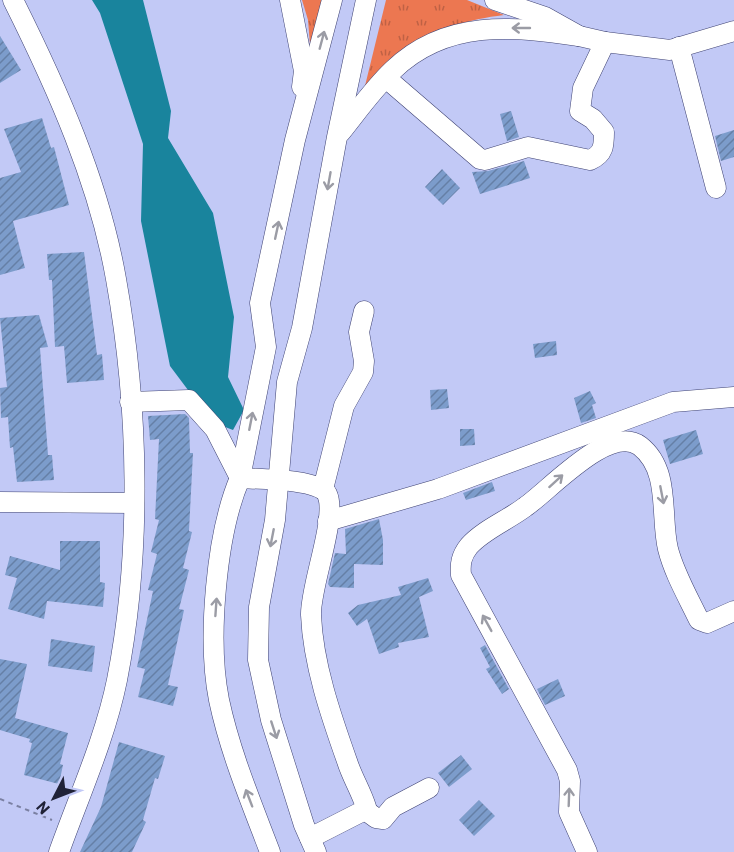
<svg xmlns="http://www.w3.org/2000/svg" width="734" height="852" viewBox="0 0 734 852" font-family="Barlow,sans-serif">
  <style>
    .grass { fill: url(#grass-tufts) }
    .water { fill: #19849d }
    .building { fill: url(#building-hatch) }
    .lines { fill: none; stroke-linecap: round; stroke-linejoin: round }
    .minor-casing { stroke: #3f4373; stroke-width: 21 }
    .path { stroke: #7b80a2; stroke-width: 2; stroke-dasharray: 4.5 4.5; stroke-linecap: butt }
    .minor { stroke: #fff; stroke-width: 20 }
    .oneway { stroke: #9b9ca5 }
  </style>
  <defs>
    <pattern id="grass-tufts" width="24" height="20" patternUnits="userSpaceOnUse" patternTransform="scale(1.5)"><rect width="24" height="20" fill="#ec7751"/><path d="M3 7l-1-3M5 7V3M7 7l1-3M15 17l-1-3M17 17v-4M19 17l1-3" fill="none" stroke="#bf6144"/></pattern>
    <pattern id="building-hatch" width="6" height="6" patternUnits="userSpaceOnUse" patternTransform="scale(1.5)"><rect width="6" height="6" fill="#7c9ccb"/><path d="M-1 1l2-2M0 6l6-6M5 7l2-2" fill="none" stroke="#657fa6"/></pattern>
  </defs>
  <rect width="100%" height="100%" fill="#c2c9f6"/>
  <g class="grass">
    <polygon points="302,0 323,0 311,57 308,20"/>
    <path d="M386 0H467L504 15C431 24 415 48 363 94Z"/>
  </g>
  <polygon class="water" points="92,0 143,0 171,111 168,138 213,213 234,317 228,377 244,410 233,430 212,422 170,366 141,221 143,144 100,13"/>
  <g class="building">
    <polygon points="0,36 21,70 0,83"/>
    <polygon points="511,111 519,137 507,141 500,114"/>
    <polygon points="42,118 51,148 54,147 69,205 13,221 25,268 0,275 0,178 21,172 4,129"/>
    <polygon points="734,130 734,157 721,161 715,136"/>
    <polygon points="524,161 530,178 480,194 472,172 488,171"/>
    <polygon points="442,169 460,188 443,205 425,187"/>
    <polygon points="84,252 97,355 102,354 104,380 67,383 64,346 55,347 52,280 49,280 47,254"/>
    <polygon points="39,315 48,347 40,348 48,455 52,455 54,480 17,482 13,447 10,448 8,417 1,418 0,388 7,387 0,318"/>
    <polygon points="556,341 557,355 535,358 533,344"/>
    <polygon points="447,389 449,408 431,410 430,390"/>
    <polygon points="590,391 596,403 592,405 596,418 581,423 574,398"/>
    <polygon points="185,414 189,418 190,453 193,453 189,531 192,532 183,568 189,570 179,609 184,610 168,685 178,687 173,706 138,697 145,669 137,667 153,591 148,590 157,554 151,552 159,520 155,519 159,439 150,440 148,416"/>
    <polygon points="460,429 474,429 475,445 460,446"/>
    <polygon points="696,430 703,454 670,464 663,440"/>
    <polygon points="492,482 495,491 466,500 463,493"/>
    <polygon points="379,519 383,540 383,565 354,564 354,588 330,587 328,584 335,553 346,554 345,529"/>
    <polygon points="60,541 100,541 100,582 105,583 103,607 47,601 44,619 8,609 17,578 5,575 10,556 60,570"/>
    <polygon points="428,578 433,591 419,597 429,637 398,643 399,647 379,654 367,619 357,626 348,613 358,605 401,595 398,587"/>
    <polygon points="51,639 95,646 92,672 48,666"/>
    <polygon points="485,645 509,689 502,694 486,669 490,667 480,648"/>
    <polygon points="0,659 27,664 15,718 68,733 60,764 63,765 59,784 24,775 32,743 29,742 30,739 0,730"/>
    <polygon points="558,679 565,696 545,705 537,689"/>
    <polygon points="119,742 165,756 158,779 155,778 143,820 146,822 132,852 80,852 101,807"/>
    <polygon points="461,755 472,769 449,787 438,773"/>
    <polygon points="479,800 495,816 474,836 459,820"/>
  </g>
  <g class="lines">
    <defs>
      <g id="minor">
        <path d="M13 0C57 88 99 182 116 279 139 407 142 553 117 680 105 739 79 796 59 852"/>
        <polyline points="290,0 304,71 302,87"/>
        <polyline points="495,0 545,17 579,36 605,42 670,50 734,31"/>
        <polyline points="679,47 716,188"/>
        <path d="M386 78 480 159 485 160 528 147 590 160C604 154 604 145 604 132L593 119 580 111 583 88 605 42"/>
        <path d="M340 133C357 112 373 89 393 70 446 19 513 26 579 36"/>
        <polyline points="130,402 189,400 215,429 240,478"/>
        <path d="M240 478C256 479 320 479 327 494 338 517 310 586 311 615 313 664 331 716 347 761 352 777 361 791 366 807L363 811 310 838"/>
        <polyline points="323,489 344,406 363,372 364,361 359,332 364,311"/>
        <polyline points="0,502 134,503"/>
        <polyline points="328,521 438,489 673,402 734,397"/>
        <polyline points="365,810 376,818 383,819 393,807 429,788"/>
        <path d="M270 852C251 802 230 752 219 700 207 640 216 534 240 478L266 347 260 303 295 140 332 0"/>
        <polyline points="316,852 304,825 271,720 258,660 259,607 275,520 287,382 302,328 337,137 366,0"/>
        <path d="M587 852 569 812 570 781 567 770 461 575C460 564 461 556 469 546 483 530 508 520 525 507 549 491 609 423 640 446 671 470 660 516 668 549 674 573 688 597 699 620L707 623 734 611"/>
      </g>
    </defs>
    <use href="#minor" class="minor-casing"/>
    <polyline class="path" points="0,799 52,820"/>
    <use href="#minor" class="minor"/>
  </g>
  <defs><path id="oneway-shaft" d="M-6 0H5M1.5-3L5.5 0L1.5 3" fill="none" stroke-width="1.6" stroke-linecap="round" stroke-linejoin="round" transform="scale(1.5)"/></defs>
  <g class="oneway">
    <use href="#oneway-shaft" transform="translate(521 28) rotate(-180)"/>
    <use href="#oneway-shaft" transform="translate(322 40) rotate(-75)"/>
    <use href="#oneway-shaft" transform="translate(329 181) rotate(100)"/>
    <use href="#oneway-shaft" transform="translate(277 230) rotate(-78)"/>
    <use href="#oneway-shaft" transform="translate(251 421) rotate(-79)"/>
    <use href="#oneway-shaft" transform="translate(556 481) rotate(-42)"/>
    <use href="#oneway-shaft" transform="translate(662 495) rotate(79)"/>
    <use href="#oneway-shaft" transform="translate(272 538) rotate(101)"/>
    <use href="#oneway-shaft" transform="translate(216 607) rotate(-86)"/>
    <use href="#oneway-shaft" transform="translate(487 623) rotate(-119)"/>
    <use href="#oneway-shaft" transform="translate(274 730) rotate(72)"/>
    <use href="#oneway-shaft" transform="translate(569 797) rotate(-88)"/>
    <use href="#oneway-shaft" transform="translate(249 798) rotate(-111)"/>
  </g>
  <g transform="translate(54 798) rotate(228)" stroke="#c2c9f6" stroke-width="4.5" paint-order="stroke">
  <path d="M0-4.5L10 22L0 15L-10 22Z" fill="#202237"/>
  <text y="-9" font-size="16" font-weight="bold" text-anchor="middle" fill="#202237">N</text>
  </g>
</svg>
